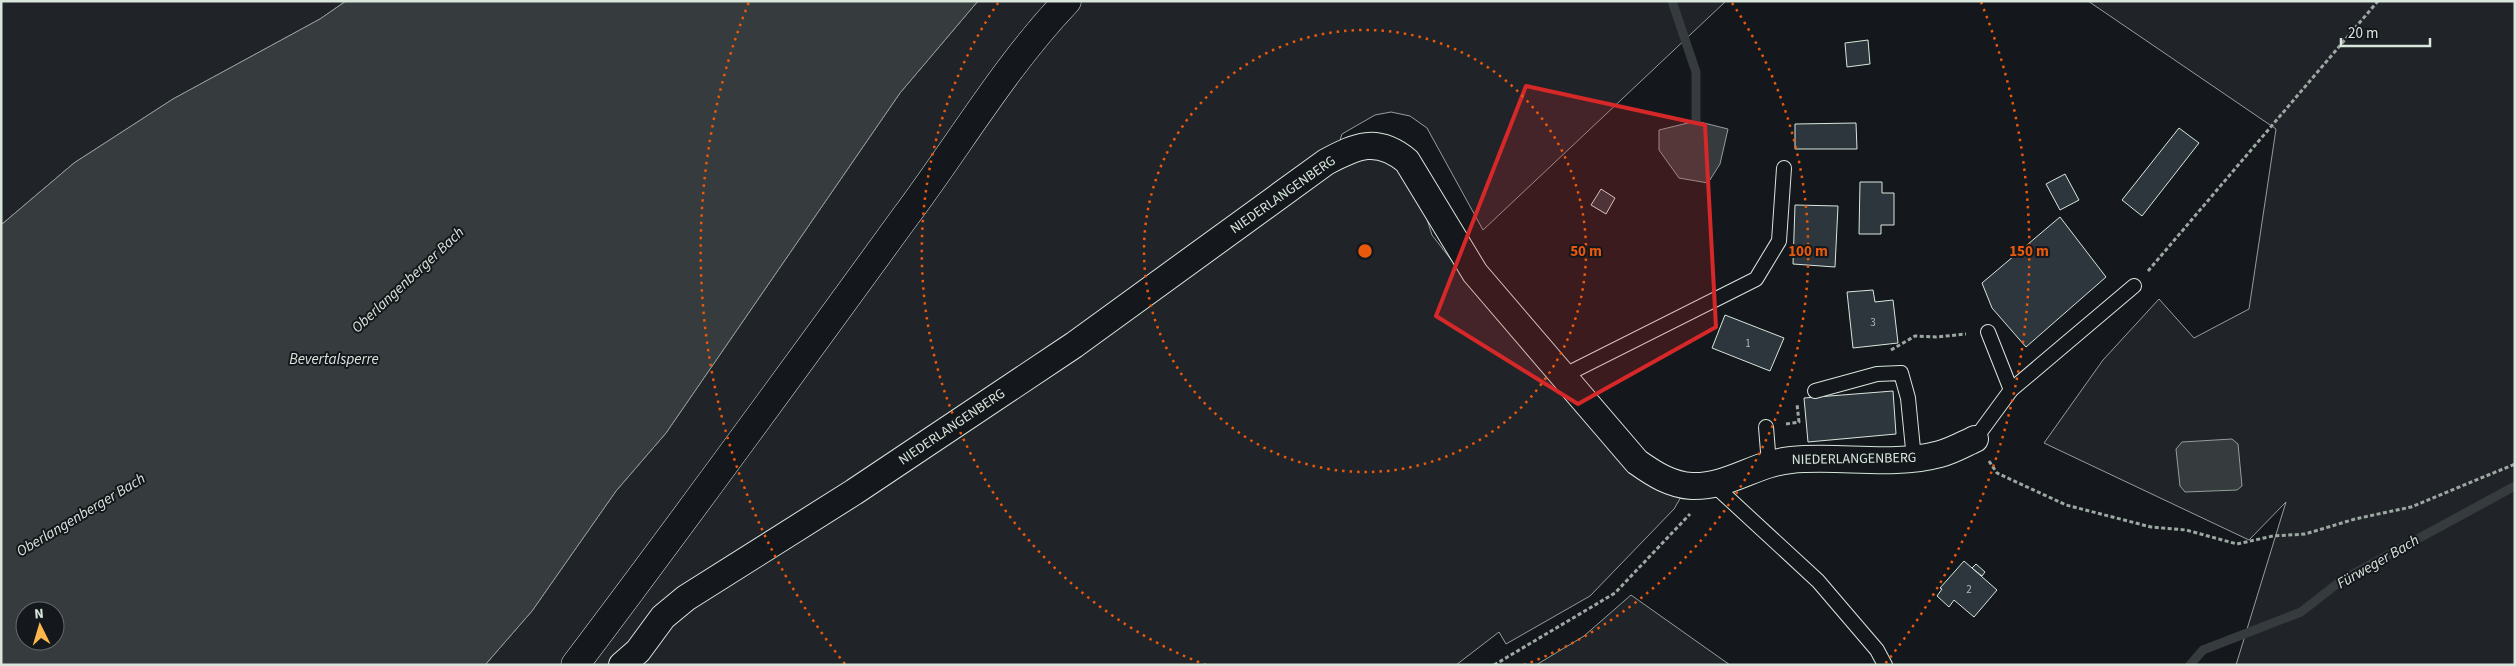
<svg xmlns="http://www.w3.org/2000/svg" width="2516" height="666" viewBox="0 0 2516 666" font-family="'Source Sans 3',sans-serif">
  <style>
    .green { fill: #202428; stroke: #939e99 }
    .water { fill: #363b3e; stroke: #939e99; fill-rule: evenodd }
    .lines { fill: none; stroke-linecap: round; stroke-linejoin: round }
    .stream { stroke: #363b3e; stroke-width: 9 }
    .building { fill: #2c363c; stroke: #d8e6dc }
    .service-casing { stroke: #d8e6dc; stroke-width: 16 }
    .minor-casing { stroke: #d8e6dc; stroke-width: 28 }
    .tertiary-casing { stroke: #d8e6dc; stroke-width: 29 }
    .path { stroke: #9da8a2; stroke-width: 3; stroke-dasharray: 4 2.5; stroke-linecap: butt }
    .service { stroke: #14181c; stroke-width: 14 }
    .minor { stroke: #14181c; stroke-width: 26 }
    .tertiary { stroke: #14181c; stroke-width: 28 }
    .marked { fill: #d62828; fill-opacity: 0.2; stroke: #d62828; stroke-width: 4; stroke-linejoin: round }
    .ring { fill: none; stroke: #e8590c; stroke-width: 2.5; stroke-dasharray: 2.5 5 }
    .labels { text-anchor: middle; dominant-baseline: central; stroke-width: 4; stroke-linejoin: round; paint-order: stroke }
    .number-label { font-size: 11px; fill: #adbab4 }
    .street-label { font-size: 14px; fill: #d8e6dc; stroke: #14181c }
    .water-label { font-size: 15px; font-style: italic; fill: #d8e6dc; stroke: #14181c }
    .centre { fill: #e8590c; stroke: #14181c; stroke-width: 2.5 }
    .ring-label { font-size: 15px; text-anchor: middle; font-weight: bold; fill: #e8590c; stroke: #14181c; stroke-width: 4; stroke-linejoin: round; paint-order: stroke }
  </style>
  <rect width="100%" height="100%" fill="#14181c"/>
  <g class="green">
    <polygon points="1,1 346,1 320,19 173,99 74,163 1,225"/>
    <polygon points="978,1 1726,1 1483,230 1427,128 1410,116 1391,112 1375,115 1342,134 1331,168 1350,157 1391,156 1425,213 1432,235 1487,306 1566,397 1681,497 1674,509 1590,596 1506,644 1499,632 1456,665 485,665 532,611 616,491 666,433 900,93"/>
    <polygon points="2088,1 2515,1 2515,665 2236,665 2286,502 2249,540 2044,443 2103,360 2159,299 2194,338 2249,309 2276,129"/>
    <polygon points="1631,595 1730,665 1536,665 1584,636"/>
  </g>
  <g class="water">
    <path d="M346 1H978L900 93 666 433 616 491 532 611 485 665H1V225L74 163 173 99 320 19ZM25 611H55V641H25Z"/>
    <polygon points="1696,121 1728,129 1720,164 1708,183 1679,178 1659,150 1659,130"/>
    <polygon points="2232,439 2238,444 2242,486 2237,490 2185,492 2180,486 2176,449 2182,442"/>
  </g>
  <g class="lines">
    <g class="stream">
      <polyline points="1672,1 1696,72 1696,121"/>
      <polyline points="2190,665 2203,650 2301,612 2342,580 2515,486"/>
    </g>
  </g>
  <g class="building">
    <polygon points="1868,40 1870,64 1847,67 1845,43"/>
    <polygon points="1856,123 1857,149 1795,149 1795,124"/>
    <polygon points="2179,128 2199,143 2142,216 2122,200"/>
    <polygon points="2065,174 2079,200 2060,210 2046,184"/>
    <polygon points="1860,182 1882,182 1882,193 1894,193 1894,225 1881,225 1881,234 1859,234"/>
    <polygon points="1601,189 1615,198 1606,214 1591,205"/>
    <polygon points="1795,205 1838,206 1835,267 1793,264"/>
    <polygon points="2060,217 2106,277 2026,347 1992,308 1982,283"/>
    <polygon points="1873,290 1875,302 1893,300 1898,343 1853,348 1847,292"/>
    <polygon points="1725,315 1784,338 1770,371 1712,348"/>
    <polygon points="1893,391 1896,434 1808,442 1804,398"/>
    <polygon points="1964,561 1997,590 1974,617 1954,600 1949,607 1937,596 1942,589 1940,588"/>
    <polygon points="1976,564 1985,572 1982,576 1972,568"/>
  </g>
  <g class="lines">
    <defs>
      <g id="service">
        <polyline points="1988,332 2011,390"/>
        <polyline points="1561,377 1756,279 1779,241 1784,168"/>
        <polyline points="1815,391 1877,374 1901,373 1908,398 1914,459"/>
        <polyline points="1766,427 1769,464"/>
        <polyline points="1975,439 2011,390 2134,286"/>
        <polyline points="1714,485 1818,581 1877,650 1885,665"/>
      </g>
      <path id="minor" d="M622 665 638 651 663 617 686 598 854 492 1074 345 1326 162C1356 146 1377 136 1407 161L1475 273 1637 462C1654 474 1671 485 1692 486 1729 487 1756 463 1791 460 1840 455 1892 467 1940 454 1952 451 1964 444 1975 439"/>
      <path id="tertiary" d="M575 665C687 517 796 367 905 217 959 145 1005 66 1067 1"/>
    </defs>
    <use href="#service" class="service-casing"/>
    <use href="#minor" class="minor-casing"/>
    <use href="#tertiary" class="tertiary-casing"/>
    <g class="path">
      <polyline points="2148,271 2378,1"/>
      <polyline points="1891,350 1915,336 1936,337 1966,334"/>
      <polyline points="1786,424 1799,422 1797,404"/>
      <polyline points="1989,461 1997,473 2066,505 2151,527 2186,530 2237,544 2273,536 2305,534 2355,519 2411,507 2515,464"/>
      <polyline points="1494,665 1615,593 1690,514"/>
    </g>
    <use href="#service" class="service"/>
    <use href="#minor" class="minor"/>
    <use href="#tertiary" class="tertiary"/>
  </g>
  <path class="marked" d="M1526 86 1705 125 1716 327 1578 404 1436 316Z"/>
  <g class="ring">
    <circle cx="1365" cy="251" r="221"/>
    <path d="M1206 665A443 443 0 0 1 998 3M1732 3A443 443 0 0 1 1524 665"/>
    <path d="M845 664A664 664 0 0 1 749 2M1981 2A664 664 0 0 1 1885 664"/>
  </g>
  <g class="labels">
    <g class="number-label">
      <text x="1873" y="322">3</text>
      <text x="1748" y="343">1</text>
      <text x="1969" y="589">2</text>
    </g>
    <g class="street-label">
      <text transform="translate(1283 195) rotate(-35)">NIEDERLANGENBERG</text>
      <text transform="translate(952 427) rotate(-34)">NIEDERLANGENBERG</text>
      <text transform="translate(1854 459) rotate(-1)">NIEDERLANGENBERG</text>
    </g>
    <g class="water-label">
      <text transform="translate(408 280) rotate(-43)">Oberlangenberger Bach</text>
      <text x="334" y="359">Bevertalsperre</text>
      <text transform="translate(81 515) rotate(-31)">Oberlangenberger Bach</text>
      <text transform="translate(2378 562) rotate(-30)">Fürweger Bach</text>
    </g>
  </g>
  <circle cx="1365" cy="251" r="8" class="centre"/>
  <g class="ring-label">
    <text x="1586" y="256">50 m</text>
    <text x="1808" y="256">100 m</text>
    <text x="2029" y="256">150 m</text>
  </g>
  <rect width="2516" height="666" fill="none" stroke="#d8e6dc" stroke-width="5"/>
  <g transform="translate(40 626) rotate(355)"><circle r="24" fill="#14181c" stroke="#626a69"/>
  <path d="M0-4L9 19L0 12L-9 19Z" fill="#ffb74d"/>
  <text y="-8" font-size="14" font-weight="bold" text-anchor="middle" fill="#d8e6dc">N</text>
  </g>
  <path d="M2341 38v8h89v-8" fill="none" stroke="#d8e6dc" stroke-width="2.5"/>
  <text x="2348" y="38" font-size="15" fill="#d8e6dc" stroke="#14181c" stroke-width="4" paint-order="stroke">20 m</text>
</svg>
